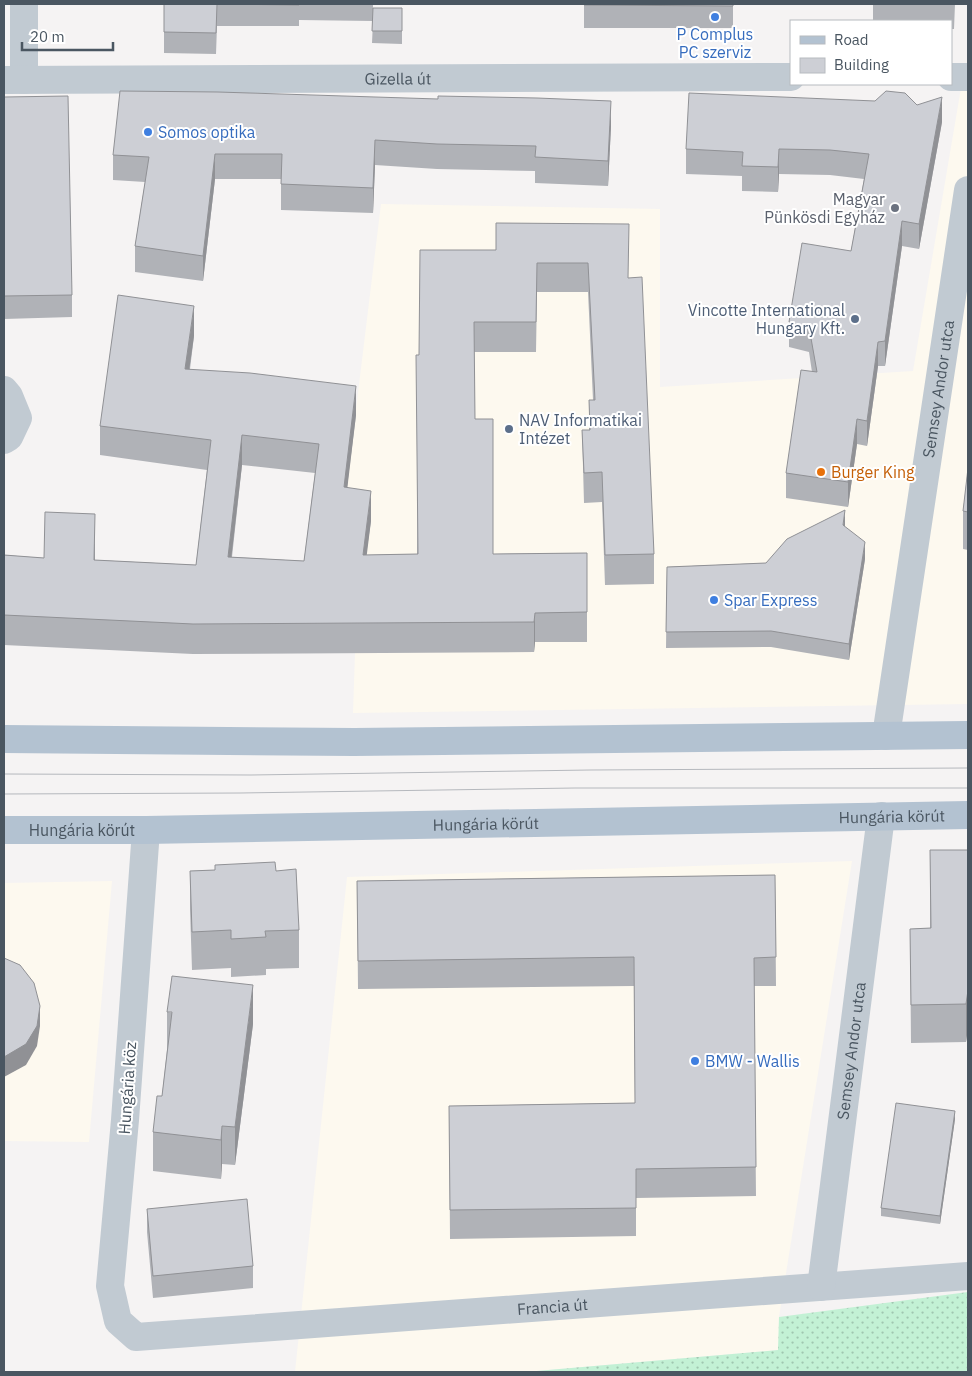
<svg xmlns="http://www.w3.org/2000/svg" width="972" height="1376" viewBox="0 0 972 1376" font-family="'IBM Plex Sans',sans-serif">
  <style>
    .commercial { fill: #fdf9ef }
    .grass { fill: url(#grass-dots) }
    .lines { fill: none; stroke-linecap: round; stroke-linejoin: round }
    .street { stroke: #c1cad2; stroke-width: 28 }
    .primary { stroke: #b3c2d1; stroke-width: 28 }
    .tram { stroke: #b5b8bd; stroke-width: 1 }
    .wall { fill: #b0b2b7; fill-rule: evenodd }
    .shaded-wall { fill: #909195 }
    .building { fill: #cdcfd5; stroke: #909195; fill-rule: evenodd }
    .shop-dot { fill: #3f7fe0; stroke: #fff; stroke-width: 2 }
    .worship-dot { fill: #6b7280; stroke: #fff; stroke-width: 2 }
    .service-dot { fill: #5c6f8a; stroke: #fff; stroke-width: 2 }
    .food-dot { fill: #e8710a; stroke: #fff; stroke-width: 2 }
    .labels { text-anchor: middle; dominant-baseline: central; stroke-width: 4; stroke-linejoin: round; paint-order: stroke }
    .shop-label { font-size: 16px; fill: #366cbe; stroke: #fff; text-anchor: start }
    .street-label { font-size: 16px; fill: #4a5661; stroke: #fff }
    .worship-label { font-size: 16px; fill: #5b616d; stroke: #fff; text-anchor: end }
    .service-label { font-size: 16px; fill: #4e5e75; stroke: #fff; text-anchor: end }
    .food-label { font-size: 16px; fill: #c56008; stroke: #fff; text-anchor: start }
  </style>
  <defs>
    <pattern id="grass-dots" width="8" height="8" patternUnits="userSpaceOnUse" patternTransform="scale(1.25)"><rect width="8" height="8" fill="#c3f1d5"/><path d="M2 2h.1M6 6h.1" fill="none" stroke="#a0c6b0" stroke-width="1.8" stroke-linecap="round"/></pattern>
  </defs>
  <rect width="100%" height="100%" fill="#f5f3f3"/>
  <g class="commercial">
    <polygon points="961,88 968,88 968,704 353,713 355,653 370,521 343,516 381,204 660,209 660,387 913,371"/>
    <polygon points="852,861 779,1317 779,1350 525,1372 295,1372 347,877"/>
    <polygon points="112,881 89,1142 4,1141 4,883"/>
  </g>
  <polygon class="grass" points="968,1292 968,1372 525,1372 778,1350 779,1317"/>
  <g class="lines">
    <g class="street">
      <polyline points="24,4 24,80"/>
      <polyline points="951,77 968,77"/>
      <path id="s1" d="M4 80 791 77"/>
      <polyline points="4,390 9,396 18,418 9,437 4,440"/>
      <path id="s2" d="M886 736 968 190"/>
      <path id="s3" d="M146 830 125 1120 110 1286 118 1321 136 1337 968 1276"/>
      <path id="s4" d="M821 1287 881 816"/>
    </g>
    <g class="primary">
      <polyline points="4,739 354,742 968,735"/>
      <path id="s5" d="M4 830H146L968 815"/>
    </g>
    <g class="tram">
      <polyline points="4,774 251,775 590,770 968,768"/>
      <polyline points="4,794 240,793 575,788 968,788"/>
    </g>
  </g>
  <g class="wall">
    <polygon points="164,4 373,4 373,8 402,8 402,44 372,43 373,21 299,20 299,26 217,26 216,54 164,53"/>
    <rect x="584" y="4" width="149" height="24"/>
    <polygon points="873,4 955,4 954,29 951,29 951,21 873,21"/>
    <polygon points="4,97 72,295 72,317 4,319"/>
    <polygon points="917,105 942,122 919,249 902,246 885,366 878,366 867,446 857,444 848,507 786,498 786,473 812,372 809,352 789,347 789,322 851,251 864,179 830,175 779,174 778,192 742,191 742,176 686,174 686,149"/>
    <polygon points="611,126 608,186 535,183 535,171 437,169 375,165 373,213 281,210 281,179 215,179 203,281 135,272 135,246 145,182 113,180 113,155"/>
    <path d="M496 223 628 278 654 554V584L605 585 602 502 584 503 582 430H589V400H593L588 292H537L536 352H474L475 419 493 554 587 553V642H535L534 652 193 654 4 645V555L44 558 95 544V560L196 565 207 470 100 455V426L194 336 190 369 356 415 347 487 371 521 366 555 417 554 419 355 496 250ZM242 465 315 473 304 561 232 557Z"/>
    <polygon points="968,468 968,550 963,549 963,511"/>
    <polygon points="865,559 849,660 771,647 666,648 667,567"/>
    <polygon points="930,850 968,850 968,1028 966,1042 911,1043 910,929 930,928"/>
    <polygon points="215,870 276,871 299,930 299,968 266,969 266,975 231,977 231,968 192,970 190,909 190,871"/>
    <polygon points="775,875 776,986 754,986 756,1196 636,1198 636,1236 450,1239 449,1106 635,1103 634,986 358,989 357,881"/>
    <polygon points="167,1012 253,1024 235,1165 222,1164 221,1179 153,1171 153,1132 162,1096 167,1050"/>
    <polygon points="955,1119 940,1224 881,1216 881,1208"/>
    <polygon points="147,1209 253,1266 253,1288 153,1298 147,1232"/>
  </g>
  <g class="shaded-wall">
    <polygon points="942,97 942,122 919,249 919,224"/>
    <polygon points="611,101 611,126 608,186 608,161"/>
    <polygon points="375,140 375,165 373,213 373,188"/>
    <polygon points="779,149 779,174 778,192 778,167"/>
    <polygon points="215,154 215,179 203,281 203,256"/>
    <polygon points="902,221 902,246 885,366 885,341"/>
    <polygon points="194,306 194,336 185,399 185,369"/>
    <polygon points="878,342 878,366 867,446 867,421"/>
    <polygon points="356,386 356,415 344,516 344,487"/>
    <polygon points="857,419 857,444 848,507 848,482"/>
    <polygon points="242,435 242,465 228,586 228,557"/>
    <polygon points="371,491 371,521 363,585 363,555"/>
    <polygon points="845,510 845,526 843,541 843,525"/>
    <polygon points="95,514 95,544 94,590 94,560"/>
    <polygon points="865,542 865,559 849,660 849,644"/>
    <polygon points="535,613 535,642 534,652 534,622"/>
    <polygon points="253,985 253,1024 235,1165 235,1127"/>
    <polygon points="968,990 968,1028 966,1042 966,1004"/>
    <polygon points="40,1006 40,1026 37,1046 26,1065 4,1077 4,1057"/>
    <polygon points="955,1111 955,1119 940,1224 940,1216"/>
    <polygon points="222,1126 222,1164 221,1179 221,1140"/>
  </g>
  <g class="building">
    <polygon points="164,4 299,4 299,5 217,4 216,33 164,32"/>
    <polygon points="584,4 733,4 733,6 584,5"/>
    <polygon points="373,8 402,8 402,31 372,31"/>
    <polygon points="120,91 218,92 438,99 438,96 537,98 611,101 608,161 535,157 536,146 437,144 375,140 373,188 281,184 282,154 215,154 203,256 135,246 149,157 113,155"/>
    <polygon points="886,91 905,93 917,105 942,97 919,224 902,221 885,341 878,342 867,421 857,419 848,482 786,473 801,370 817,372 809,327 789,322 802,243 851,251 869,154 830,150 779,149 778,167 742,166 743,152 686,149 689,93 875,101"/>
    <polygon points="68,96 72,295 4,296 4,97"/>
    <path d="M496 223 629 224 628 278 642 277 654 554 605 555 602 472 584 473 582 430H590L589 400H595L588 263H537L536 322H474L475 419H493V554L587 553V612L535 613 534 622 193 624 4 615V555L44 558 45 512 95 514 94 560 196 565 211 440 100 426 118 295 194 306 185 369 250 373 356 386 344 487 371 491 363 555 418 554 416 355H419L420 250H496ZM242 435 319 444 304 561 228 557Z"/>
    <polygon points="968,468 968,512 963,511"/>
    <polygon points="845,510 843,525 865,542 849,644 771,631 666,632 667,567 766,563 787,539"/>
    <polygon points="930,850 968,850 968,990 966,1004 911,1005 910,929 931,928"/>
    <polygon points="275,862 276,871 296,869 299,930 265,931 266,937 231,939 231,930 192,932 190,871 215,870 215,865"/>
    <polygon points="775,875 776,957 754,958 756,1167 636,1169 636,1208 450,1210 449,1106 635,1103 634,957 358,961 357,881"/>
    <polygon points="4,958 20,965 34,983 40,1006 37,1026 26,1044 4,1057"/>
    <polygon points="172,976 253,985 235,1127 222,1126 221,1140 153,1132 157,1096 162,1096 172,1012 167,1012"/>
    <polygon points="896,1103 955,1111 940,1216 881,1208"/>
    <polygon points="247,1199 253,1266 153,1276 147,1209"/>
  </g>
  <g class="shop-dot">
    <circle cx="715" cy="17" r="5"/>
    <circle cx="148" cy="132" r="5"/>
    <circle cx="714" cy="600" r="5"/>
    <circle cx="695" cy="1061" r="5"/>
  </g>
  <circle class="worship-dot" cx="895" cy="208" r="5"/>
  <g class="service-dot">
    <circle cx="855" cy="319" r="5"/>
    <circle cx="509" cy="429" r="5"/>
  </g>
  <circle class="food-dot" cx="821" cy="472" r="5"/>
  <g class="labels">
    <g class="shop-label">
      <text x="715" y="34" text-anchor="middle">P Complus<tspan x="715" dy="18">PC szerviz</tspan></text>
      <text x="158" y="132">Somos optika</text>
      <text x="724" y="600">Spar Express</text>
      <text x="705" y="1061">BMW - Wallis</text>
    </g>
    <g class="street-label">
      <text stroke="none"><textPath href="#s1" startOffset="394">Gizella út</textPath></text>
      <text stroke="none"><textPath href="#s2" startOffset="351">Semsey Andor utca</textPath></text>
      <text stroke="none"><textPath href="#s5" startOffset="888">Hungária körút</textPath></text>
      <text stroke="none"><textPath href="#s5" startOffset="482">Hungária körút</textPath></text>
      <text stroke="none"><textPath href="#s5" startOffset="78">Hungária körút</textPath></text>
      <text stroke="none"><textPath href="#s4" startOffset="238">Semsey Andor utca</textPath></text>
      <text transform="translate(127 1088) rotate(-86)">Hungária köz</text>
      <text stroke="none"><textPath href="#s3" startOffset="935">Francia út</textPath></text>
    </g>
    <g class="worship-label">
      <text x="885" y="199">Magyar<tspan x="885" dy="18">Pünkösdi Egyház</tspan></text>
    </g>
    <g class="service-label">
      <text x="845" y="310">Vincotte International<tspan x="845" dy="18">Hungary Kft.</tspan></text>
      <text x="519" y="420" text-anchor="start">NAV Informatikai<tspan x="519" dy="18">Intézet</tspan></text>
    </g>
    <g class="food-label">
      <text x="831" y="472">Burger King</text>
    </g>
  </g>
  <rect width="972" height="1376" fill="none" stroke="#4a5661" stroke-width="10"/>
  <rect x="790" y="20" width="162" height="65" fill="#ffffff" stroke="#b7bbc0"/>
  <rect x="800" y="36" width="25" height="8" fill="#b3c2d1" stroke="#b7bbc0"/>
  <text x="834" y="45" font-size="15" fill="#4a5661">Road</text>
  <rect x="800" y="58" width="25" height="15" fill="#cdcfd5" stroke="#b7bbc0"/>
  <text x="834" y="70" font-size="15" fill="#4a5661">Building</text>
  <path d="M22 42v8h91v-8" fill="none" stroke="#4a5661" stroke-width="2.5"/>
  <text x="30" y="42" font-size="15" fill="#4a5661" stroke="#ffffff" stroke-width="4" paint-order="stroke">20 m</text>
</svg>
